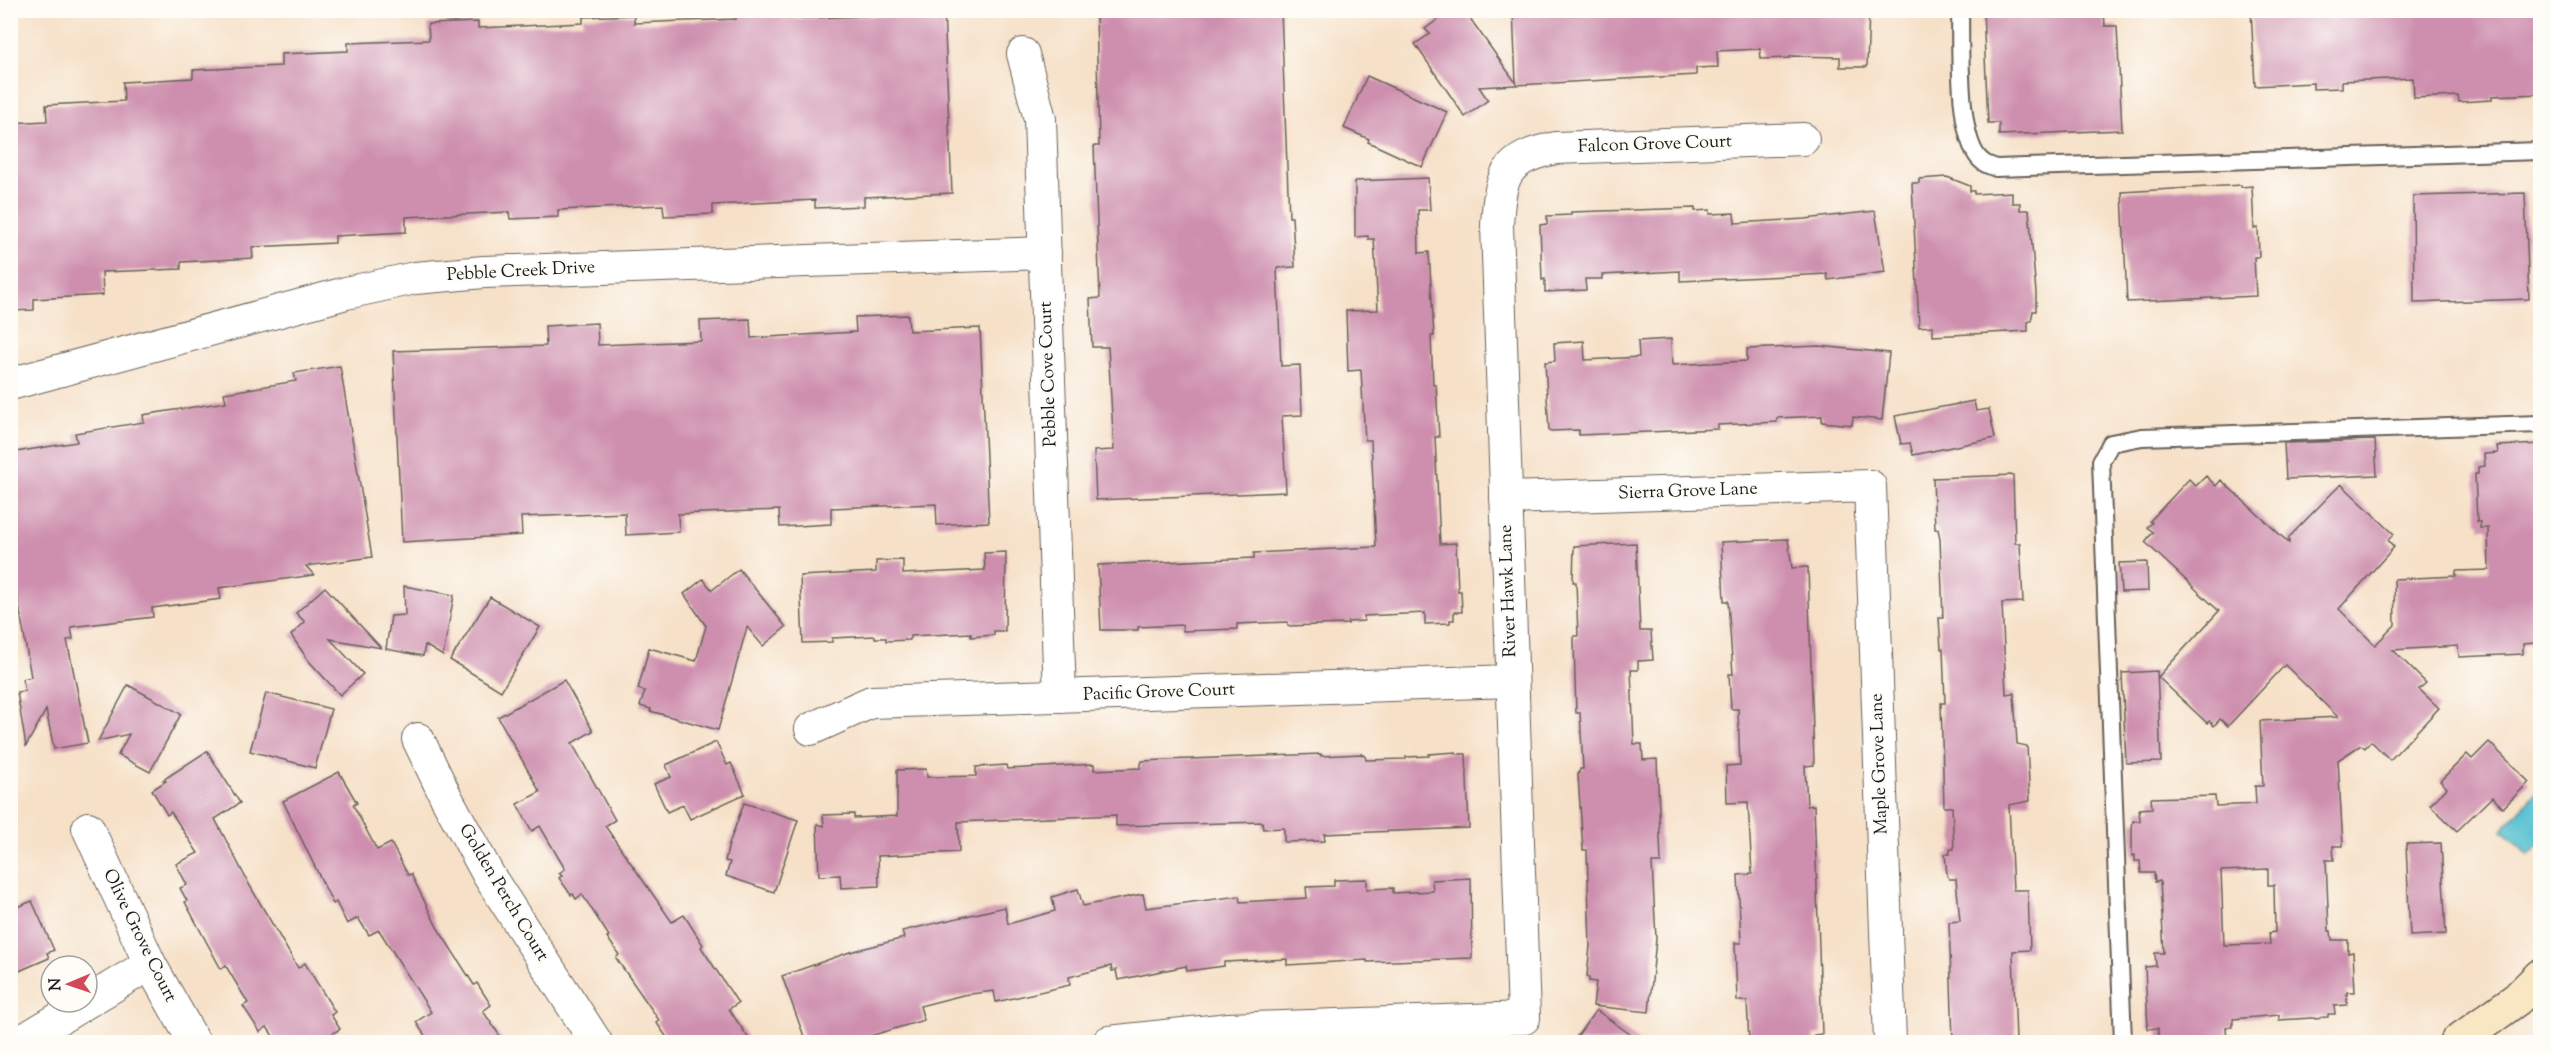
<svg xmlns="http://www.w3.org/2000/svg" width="2551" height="1053" viewBox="0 0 2551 1053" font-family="'Sorts Mill Goudy',serif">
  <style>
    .water { fill: #55c0d0; stroke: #386e76; stroke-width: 1.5 }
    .building { fill: #ce8fae; fill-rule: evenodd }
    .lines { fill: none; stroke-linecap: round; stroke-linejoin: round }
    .service-casing { stroke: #686158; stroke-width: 20 }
    .minor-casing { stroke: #686158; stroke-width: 34 }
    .secondary-casing { stroke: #686158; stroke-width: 36 }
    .service { stroke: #fff; stroke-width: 16 }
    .minor { stroke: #fff; stroke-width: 32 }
    .secondary { stroke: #f9e7c3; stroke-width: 33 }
    .labels { text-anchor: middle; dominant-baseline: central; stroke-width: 4.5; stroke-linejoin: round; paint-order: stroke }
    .street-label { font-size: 18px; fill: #1c1c1c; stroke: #fdfcf7 }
  </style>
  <rect width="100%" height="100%" fill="#fdfcf7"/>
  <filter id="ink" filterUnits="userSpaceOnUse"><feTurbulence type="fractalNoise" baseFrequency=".0167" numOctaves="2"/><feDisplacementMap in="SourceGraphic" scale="12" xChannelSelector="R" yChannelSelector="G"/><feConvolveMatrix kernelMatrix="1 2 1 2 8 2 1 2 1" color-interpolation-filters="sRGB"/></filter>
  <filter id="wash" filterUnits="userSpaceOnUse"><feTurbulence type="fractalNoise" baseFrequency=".008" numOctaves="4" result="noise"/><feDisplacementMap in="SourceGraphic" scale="24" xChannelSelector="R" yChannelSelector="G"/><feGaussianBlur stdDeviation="1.35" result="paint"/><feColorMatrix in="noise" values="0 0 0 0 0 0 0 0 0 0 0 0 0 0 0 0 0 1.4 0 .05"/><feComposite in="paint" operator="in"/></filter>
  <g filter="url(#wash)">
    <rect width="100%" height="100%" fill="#f6e0c7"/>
    <polygon class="water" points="2540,788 2540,843 2529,855 2502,830"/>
    <g id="blocks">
      <g class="building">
        <polygon points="771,10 785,10 785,19 890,15 890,10 944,10 952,193 864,197 864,206 815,208 815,200 713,205 713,214 664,216 663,205 558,210 558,217 510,219 509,212 406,217 406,232 335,236 335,243 252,247 253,258 181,262 181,269 102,272 103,295 34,299 34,310 10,311 10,123 47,121 46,105 124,101 123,82 193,78 193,70 281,66 281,54 348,51 348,43 429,40 428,24 478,22 478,28 583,23 583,17 634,15 634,23 736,19 736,12"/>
        <polygon points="1096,10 1281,10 1289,217 1292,217 1295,267 1277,268 1281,366 1300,365 1302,415 1282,416 1286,492 1096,500 1094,451 1114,450 1108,347 1092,347 1090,299 1100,298 1094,146 1099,146"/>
        <polygon points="1451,10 1464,10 1516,83 1513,10 1571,10 1571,15 1663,10 1869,10 1867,67 1840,67 1840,57 1790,56 1790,58 1761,59 1760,49 1717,51 1718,67 1696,68 1696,75 1479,87 1488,100 1465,117 1415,44 1430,34 1425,29"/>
        <polygon points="1983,10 2104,10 2105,26 2117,26 2122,130 1999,135 1999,123 1988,123"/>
        <polygon points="2251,10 2540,10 2541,94 2492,96 2492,100 2459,102 2458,96 2414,98 2413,78 2342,81 2342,88 2313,89 2313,83 2255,86"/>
        <polygon points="1367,76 1447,112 1422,167 1368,142 1369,139 1344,128"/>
        <polygon points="1947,177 1970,186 1970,191 1974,191 1974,194 2012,192 2012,203 2020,203 2020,210 2029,210 2036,293 2036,311 2033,311 2031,321 2028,322 2028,331 1933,336 1933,326 1919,327 1912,183 1919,183 1919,179"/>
        <polygon points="1428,178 1430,210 1418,210 1419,253 1429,252 1434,336 1431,336 1433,385 1436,385 1439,437 1435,437 1440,544 1456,543 1458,591 1461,591 1462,612 1454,612 1454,620 1450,620 1450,623 1425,624 1425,613 1364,616 1364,621 1348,622 1348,624 1288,626 1288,622 1237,624 1237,629 1183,631 1182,625 1138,627 1138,630 1101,630 1098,565 1254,558 1254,553 1376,547 1371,440 1365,440 1361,370 1348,371 1346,311 1378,310 1374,239 1368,239 1368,236 1355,237 1355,181"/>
        <polygon points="2241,185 2241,187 2252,186 2254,229 2258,228 2259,257 2254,257 2256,296 2127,302 2122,192"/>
        <polygon points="2525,193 2529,299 2414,303 2413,196"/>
        <polygon points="1695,208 1695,211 1710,210 1710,214 1734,213 1735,223 1805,219 1875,211 1885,272 1828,280 1827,274 1680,281 1680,271 1602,275 1602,279 1585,279 1586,290 1545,292 1545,279 1542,280 1540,225 1547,224 1547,216 1571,215 1571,212"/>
        <polygon points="908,315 909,331 980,328 989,522 937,525 936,504 831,508 831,524 780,527 779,510 678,514 679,532 626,535 625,513 521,517 522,535 402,542 393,351 546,346 545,326 597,323 598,345 701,341 700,321 750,319 751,338 856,332 855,317"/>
        <polygon points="1671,339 1672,365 1747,361 1747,349 1819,346 1889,353 1882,420 1853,417 1852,425 1822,422 1822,416 1777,418 1777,422 1718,425 1718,429 1579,435 1579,430 1549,431 1545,362 1555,361 1554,343 1584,341 1585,360 1639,357 1638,341"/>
        <polygon points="340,366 372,557 306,566 314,575 219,588 221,599 152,608 153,617 71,627 73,639 67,640 88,743 54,749 46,710 26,746 17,692 25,691 22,679 31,677 10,552 10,453 77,442 75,433 144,422 143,415 226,402 224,393 296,381 294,373"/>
        <polygon points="1974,401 1976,411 1989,409 1995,438 1913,455 1910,443 1901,444 1895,416"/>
        <polygon points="2375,440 2377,475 2286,479 2284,443"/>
        <path d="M2541 444V633H2535V643L2523 644V654L2459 657 2458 646 2393 650 2426 683 2419 689 2439 708 2390 760 2371 741 2365 748 2361 745 2338 760 2343 846H2333L2334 860H2326L2329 931H2331L2332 940H2348V953L2353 952 2355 992H2347V1005L2334 1006 2335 1014H2328V1017L2279 1020V1015L2233 1019V1027H2226L2227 1042H2159L2158 1028 2148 1029 2145 967 2156 966 2155 953H2164L2160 881 2155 882 2154 873H2141L2140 861H2135V855L2132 856V828L2133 821H2140L2139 809 2152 808 2151 798 2215 796 2216 806 2256 804 2255 786H2263L2260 721 2338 717 2285 665 2228 726 2220 719 2214 726 2209 721 2207 723 2158 677 2219 611 2145 542 2153 532 2147 527 2152 523 2150 521 2189 479 2196 486 2206 476 2216 486 2221 480 2289 543V537L2341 484 2394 534 2388 540 2394 547 2339 609 2375 645 2395 625 2394 579 2456 576V571L2489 570 2488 528H2480V522H2477L2475 474H2478V467L2485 466 2484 454 2498 453 2497 446ZM2268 869V885H2274L2275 932 2269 933 2270 944 2224 945 2221 871Z"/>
        <polygon points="2013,475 2015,543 2020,543 2023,602 2002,603 2006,694 2014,693 2017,744 2027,746 2030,801 2009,805 2013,890 2028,890 2030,950 2013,951 2016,1042 1953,1042 1949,922 1960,921 1956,879 1949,879 1947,875 1945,854 1950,854 1950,849 1954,849 1952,807 1944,807 1941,703 1945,703 1943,649 1941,649 1939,618 1943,618 1940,539 1938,529 1935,529 1933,478"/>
        <polygon points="1788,539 1792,568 1808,567 1814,765 1805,766 1807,806 1814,805 1822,1034 1814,1035 1814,1041 1812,1042 1749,1042 1747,1001 1737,1001 1735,943 1741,943 1738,875 1752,874 1748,802 1727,803 1726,766 1740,765 1738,709 1731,709 1729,674 1733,674 1728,601 1724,601 1721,542"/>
        <polygon points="1636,543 1640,631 1651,631 1653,660 1638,661 1638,670 1631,670 1634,744 1642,744 1643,760 1657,759 1661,863 1652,863 1656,939 1649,1012 1593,1006 1596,982 1589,981 1589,977 1587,976 1590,946 1587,850 1583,850 1578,775 1580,769 1583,769 1580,713 1576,713 1574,642 1574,636 1578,636 1576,582 1573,582 1574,546"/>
        <polygon points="1006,552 1005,631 994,631 994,635 971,637 971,633 910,636 910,640 886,641 886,638 875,638 875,636 832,638 832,642 803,643 800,576 876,572 876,561 903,560 903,574 985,570 984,553"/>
        <polygon points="2147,562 2148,591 2121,592 2119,563"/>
        <polygon points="739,569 786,627 763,646 747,627 718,730 650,711 651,709 640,706 645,691 638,689 649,648 696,661 706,626 684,594 703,579 712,590"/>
        <polygon points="404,586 454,595 443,656 425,645 423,656 386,649 391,616 405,615"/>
        <polygon points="325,587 381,648 330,639 363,674 340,695 308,660 291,635 305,622 296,613"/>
        <polygon points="490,597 540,627 501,691 450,660"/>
        <polygon points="2157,671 2161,762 2126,763 2122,673"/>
        <polygon points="564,680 593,731 572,743 615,820 605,826 672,922 684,915 703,945 701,947 738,1003 729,1009 751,1042 670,1042 656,1022 659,1020 616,958 619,955 607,937 609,936 582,894 576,899 573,894 571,895 559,878 562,876 559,873 565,869 540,826 532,831 517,804 540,792 498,717"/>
        <polygon points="128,685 181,714 150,772 118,755 129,734 98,741"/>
        <polygon points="266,693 331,709 315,768 250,751"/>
        <polygon points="716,742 727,765 731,763 745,794 690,819 683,805 667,812 654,784 671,777 666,765"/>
        <polygon points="2489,742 2529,782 2503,808 2492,797 2457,831 2430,805 2447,788 2440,781 2467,754 2472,759"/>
        <polygon points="207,751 240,803 215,819 250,886 298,968 305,963 335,1012 331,1015 340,1029 319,1042 277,1042 267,1027 260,1032 243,1006 248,1003 226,966 221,969 185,902 187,901 180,888 187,885 176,864 198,853 171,812 167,815 152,790 166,781 163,780"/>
        <polygon points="1456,752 1456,754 1466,754 1469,828 1324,834 1325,841 1284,842 1284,828 1263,829 1262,822 1116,826 1116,815 958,822 959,852 878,856 879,886 841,888 840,875 819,876 817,824 824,826 823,815 854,814 854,818 897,816 897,770 926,769 927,777 936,777 976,776 976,767 1006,765 1007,769 1094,764 1094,770 1140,768 1142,761 1164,760 1321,754 1321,756 1361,754 1365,756 1366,760 1406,759 1406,757 1429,756 1429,754"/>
        <polygon points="339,772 357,803 353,805 377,850 391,843 408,875 411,874 437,927 474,985 477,983 491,1005 483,1011 504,1042 429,1042 416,1022 431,1012 379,930 369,935 358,918 347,924 336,902 333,904 283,801"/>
        <polygon points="744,803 798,820 774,892 726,876 730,862 725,861 729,844"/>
        <polygon points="2441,843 2446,934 2410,936 2406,844"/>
        <polygon points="1471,878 1472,958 1367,962 1367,960 1287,965 1287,959 1224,962 1224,966 1187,971 1186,966 1118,980 1116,970 1112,971 1111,966 1069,977 1070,985 996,1002 994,991 963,995 920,1006 924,1020 850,1042 806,1042 782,976 850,952 904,938 902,931 1005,907 1008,924 1055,911 1052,897 1078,889 1083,906 1143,894 1146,908 1239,896 1240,902 1307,898 1306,887 1334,886 1334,880 1367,879 1367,889 1393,888 1393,893 1433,891 1432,880"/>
        <polygon points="32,901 54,950 47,953 49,958 10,975 10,910"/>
        <polygon points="1596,1010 1641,1042 1573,1042"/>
      </g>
    </g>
  </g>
  <g filter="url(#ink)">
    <use href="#blocks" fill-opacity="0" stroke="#686158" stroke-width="1.5"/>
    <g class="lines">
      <defs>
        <g id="service">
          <path d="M1960 10C1961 43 1956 143 1983 162 1986 165 1992 166 1996 168L2540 151"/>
          <polyline points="2123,1042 2101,461 2111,443 2142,437 2540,424"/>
        </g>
        <g id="minor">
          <polyline points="1023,54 1040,119 1060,696"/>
          <polyline points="10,384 346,293 415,278 484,272 1045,253"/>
          <polyline points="1506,498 1870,486 1890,1042"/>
          <polyline points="811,729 871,702 1512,681"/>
          <polyline points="418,739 447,799 489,876 596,1042"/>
          <polyline points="88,828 150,964 194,1042"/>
          <polyline points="20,1042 150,964"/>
          <path d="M1109 1042 1229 1029 1524 1018 1497 225C1500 176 1504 158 1556 148L1803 139"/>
        </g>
        <polyline id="secondary" points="2457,1042 2517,999 2540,976"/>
      </defs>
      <use href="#service" class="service-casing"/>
      <use href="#minor" class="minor-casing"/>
      <use href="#secondary" class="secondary-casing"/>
      <use href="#service" class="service"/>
      <use href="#minor" class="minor"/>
      <use href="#secondary" class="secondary"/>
    </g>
  </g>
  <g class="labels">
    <g class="street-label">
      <text transform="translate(1655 145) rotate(-2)">Falcon Grove Court</text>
      <text transform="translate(521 272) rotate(-3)">Pebble Creek Drive</text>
      <text transform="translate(1049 374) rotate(-92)">Pebble Cove Court</text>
      <text transform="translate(1688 492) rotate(-2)">Sierra Grove Lane</text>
      <text transform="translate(1509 591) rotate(-92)">River Hawk Lane</text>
      <text transform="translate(1159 693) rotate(-2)">Pacific Grove Court</text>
      <text transform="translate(1880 764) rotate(-92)">Maple Grove Lane</text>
      <text transform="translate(503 893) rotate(59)">Golden Perch Court</text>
      <text transform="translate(139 936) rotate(64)">Olive Grove Court</text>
    </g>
  </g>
  <rect width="2551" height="1053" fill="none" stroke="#fdfcf7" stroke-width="36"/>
  <g transform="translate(69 984) rotate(268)"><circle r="28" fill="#fdfcf7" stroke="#a3a29f" stroke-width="1.5"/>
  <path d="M0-4.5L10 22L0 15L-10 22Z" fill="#d1495b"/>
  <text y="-9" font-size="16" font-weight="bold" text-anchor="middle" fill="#1c1c1c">N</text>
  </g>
</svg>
